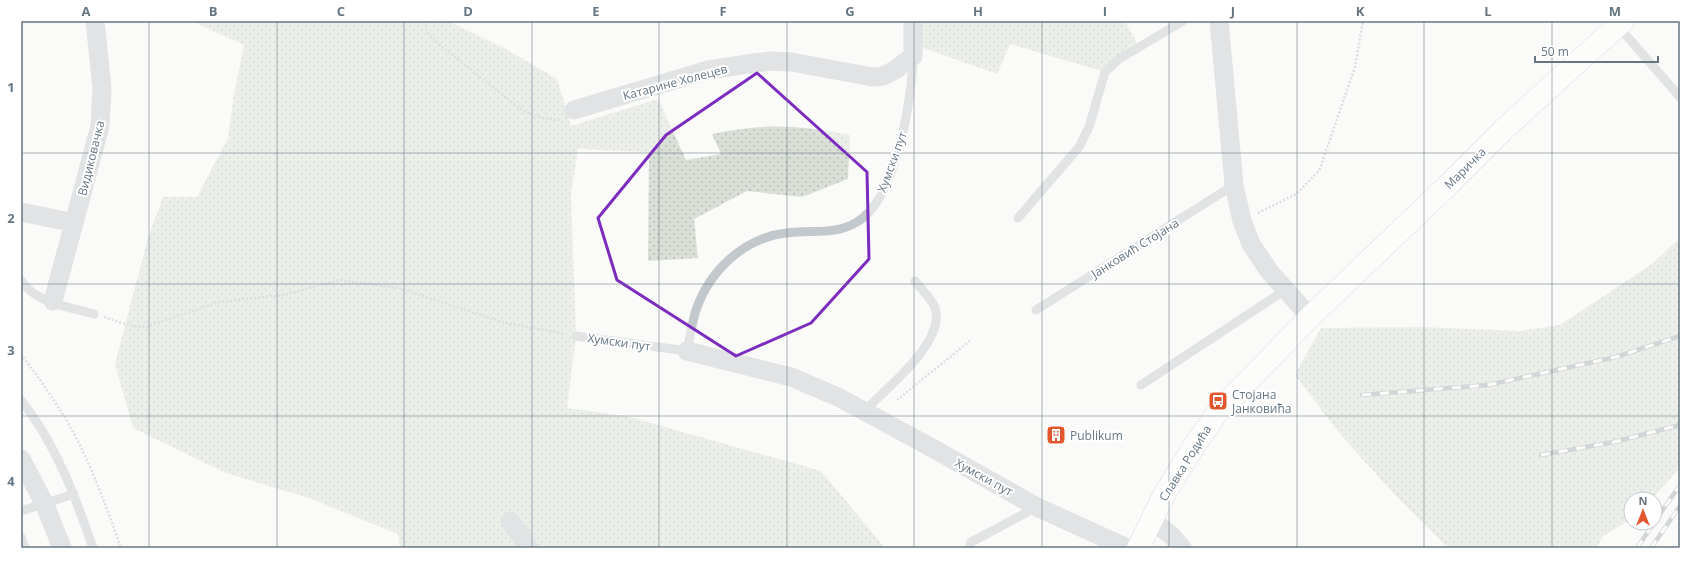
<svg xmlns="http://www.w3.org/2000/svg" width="1701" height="569" viewBox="0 0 1701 569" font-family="'Open Sans',sans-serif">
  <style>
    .grass { fill: url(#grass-dots) }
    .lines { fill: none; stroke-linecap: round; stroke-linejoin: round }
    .secondary-casing { stroke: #b3babf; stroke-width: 23 }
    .path { stroke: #bbbfc2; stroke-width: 2.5; stroke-dasharray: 2 2; stroke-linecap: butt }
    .lane { stroke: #c3c8cc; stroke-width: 9 }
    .street { stroke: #c3c8cc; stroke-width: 19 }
    .secondary { stroke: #fff; stroke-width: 22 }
    .rail-casing { stroke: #a2aab0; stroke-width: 4.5 }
    .rail { stroke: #fff; stroke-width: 3; stroke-dasharray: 9; stroke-linecap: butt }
    .marked { fill: none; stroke: #7b2cbf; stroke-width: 3; stroke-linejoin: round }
    .grid { fill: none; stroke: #657683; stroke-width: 1; stroke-opacity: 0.55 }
    .labels { text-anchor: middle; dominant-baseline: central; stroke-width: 4; stroke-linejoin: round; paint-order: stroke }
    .street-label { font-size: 12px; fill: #657683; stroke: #fff }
    .poi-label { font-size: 12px; fill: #657683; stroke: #fff; text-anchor: start }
    .neatline { fill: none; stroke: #657683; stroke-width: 1.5 }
    .grid-label { font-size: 13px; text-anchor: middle; font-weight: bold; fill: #657683 }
  </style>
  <defs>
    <pattern id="grass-dots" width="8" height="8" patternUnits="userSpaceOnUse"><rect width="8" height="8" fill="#dadfd7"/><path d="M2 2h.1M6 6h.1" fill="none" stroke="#b4b9b4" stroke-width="1.8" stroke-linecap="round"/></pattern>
  </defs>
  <rect width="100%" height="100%" fill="#fafaf8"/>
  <g class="grass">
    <path d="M192 21H448L504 48 557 79 571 126 658 99 686 160 721 154 712 134C728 131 745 128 761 127 791 125 821 129 850 135L848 179 802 197 747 191 694 219 698 258 648 261 649 152 578 149 571 194 576 336 567 408 630 417 821 471 885 548H400L398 534 309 498 226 473 133 428 115 364 148 238 163 197H197L228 138 234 94 244 45Z"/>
    <polygon points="914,21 1125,21 1139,47 1105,72 1010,44 997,74 921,47"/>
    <polygon points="1680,238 1680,467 1652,499 1631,499 1631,519 1603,536 1596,548 1448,548 1395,495 1340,434 1295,375 1321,328 1419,327 1519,331 1560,325 1652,264"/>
  </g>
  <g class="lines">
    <defs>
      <polyline id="secondary" points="1138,548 1164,495 1194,446 1217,413 1310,317 1446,187 1503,130 1623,21"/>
    </defs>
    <use href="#secondary" class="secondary-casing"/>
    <g class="path">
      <polyline points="425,21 427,32 441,46 523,111 543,118 560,120"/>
      <polyline points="1258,213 1296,194 1319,171 1355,67 1363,21"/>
      <polyline points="104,317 132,326 146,327 219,302 283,295 340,280 399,288 502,322 564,334"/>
      <path d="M21 354C39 378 57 403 72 430 92 467 107 508 121 548"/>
      <polyline points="897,400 971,340"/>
    </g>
    <g class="lane">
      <polyline points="1618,26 1680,97"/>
      <polyline points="1018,218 1079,147 1089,127 1105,72 1119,59 1183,21"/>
      <path d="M21 280C34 303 71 307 94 314"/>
      <polyline points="1036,310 1234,185"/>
      <path d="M576 336 687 351C690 337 692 323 696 310 710 270 744 238 786 233 811 229 834 236 857 222 896 200 912 99 913 57"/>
      <polyline points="1141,385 1285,290"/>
      <path d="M21 400C56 444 75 496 93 548"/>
      <path d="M864 411C886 389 946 342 935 308 932 299 921 289 915 281"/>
      <polyline points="21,511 74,494"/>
      <polyline points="21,537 25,548"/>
      <polyline points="969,548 971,542 977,539 1037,507"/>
    </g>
    <g class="street">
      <polyline points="1219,21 1234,185 1242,221 1251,244 1269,271 1310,317"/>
      <polyline points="574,110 708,70 754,63 772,61 791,62 873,77 883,76 895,70 913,56 913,21"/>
      <polyline points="21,212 74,223"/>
      <polyline points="53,301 100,126 102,88 95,21"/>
      <polyline points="687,351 791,377 838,397 934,449 1037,507 1127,548"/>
      <polyline points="21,459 45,505 62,548"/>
      <polyline points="1152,520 1172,536 1182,548"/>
      <polyline points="510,521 529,548"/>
    </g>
    <use href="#secondary" class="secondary"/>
    <defs>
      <g id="rail">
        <polyline points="1362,395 1488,385 1616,357 1680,336"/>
        <polyline points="1541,455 1614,442 1680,425"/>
        <polyline points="1655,521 1680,485"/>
        <polyline points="1637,548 1654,523"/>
        <polyline points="1651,548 1680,506"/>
      </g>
    </defs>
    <use href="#rail" class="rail-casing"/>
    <use href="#rail" class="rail"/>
  </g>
  <path d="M0 0H1701V569H0ZM757 73 867 172 869 259 811 323 736 356 617 280 598 218 666 135Z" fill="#fafaf8" fill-opacity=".55" fill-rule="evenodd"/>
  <path class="marked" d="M757 73 867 172 869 259 811 323 736 356 617 280 598 218 666 135Z"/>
  <path class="grid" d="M149 21V548M277 21V548M404 21V548M532 21V548M659 21V548M787 21V548M914 21V548M1042 21V548M1169 21V548M1297 21V548M1424 21V548M1552 21V548M21 153H1680M21 284H1680M21 416H1680"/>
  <defs>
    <symbol id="bus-square" viewBox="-11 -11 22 22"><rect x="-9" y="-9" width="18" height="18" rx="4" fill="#e4572e" stroke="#fff"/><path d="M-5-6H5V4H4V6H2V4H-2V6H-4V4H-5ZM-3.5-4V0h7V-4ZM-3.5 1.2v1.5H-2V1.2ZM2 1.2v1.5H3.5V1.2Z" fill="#fff"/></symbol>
    <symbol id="building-square" viewBox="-11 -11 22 22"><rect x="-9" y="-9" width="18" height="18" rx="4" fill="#e4572e" stroke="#fff"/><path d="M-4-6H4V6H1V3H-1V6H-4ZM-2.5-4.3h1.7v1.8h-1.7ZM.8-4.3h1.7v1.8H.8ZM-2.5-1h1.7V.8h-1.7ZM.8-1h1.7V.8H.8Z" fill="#fff"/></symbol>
  </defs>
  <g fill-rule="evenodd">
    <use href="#bus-square" x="1207" y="390" width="22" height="22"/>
    <use href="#building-square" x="1045" y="424" width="22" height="22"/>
  </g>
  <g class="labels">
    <g class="street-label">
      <text transform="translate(675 82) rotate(-15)">Катарине Холецев</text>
      <text transform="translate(91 158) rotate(-76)">Видиковачка</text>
      <text transform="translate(892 162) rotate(-70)">Хумски пут</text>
      <text transform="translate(1465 168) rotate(-45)">Маричка</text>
      <text transform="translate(1135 248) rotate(-32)">Јанковић Стојана</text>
      <text transform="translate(619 342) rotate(8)">Хумски пут</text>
      <text transform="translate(1185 463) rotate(-58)">Славка Родића</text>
      <text transform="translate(984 477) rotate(29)">Хумски пут</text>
    </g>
    <g class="poi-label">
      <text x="1232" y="394">Стојана<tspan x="1232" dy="14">Јанковића</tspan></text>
      <text x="1070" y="435">Publikum</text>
    </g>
  </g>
  <rect width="1701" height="569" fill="none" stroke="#ffffff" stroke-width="44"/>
  <g transform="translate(1643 511)"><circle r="19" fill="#ffffff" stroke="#c1c8cd"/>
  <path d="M0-3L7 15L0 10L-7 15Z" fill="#e4572e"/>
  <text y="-6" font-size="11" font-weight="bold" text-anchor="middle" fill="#657683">N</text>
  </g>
  <path d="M1535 56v6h123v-6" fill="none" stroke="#657683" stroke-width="2"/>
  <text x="1541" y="56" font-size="12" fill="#657683" stroke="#ffffff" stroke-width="3" paint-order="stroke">50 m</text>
  <rect x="22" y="22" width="1657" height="525" class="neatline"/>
  <g class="grid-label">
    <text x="86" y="16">A</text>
    <text x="213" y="16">B</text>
    <text x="341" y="16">C</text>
    <text x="468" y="16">D</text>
    <text x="596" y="16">E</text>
    <text x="723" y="16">F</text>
    <text x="850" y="16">G</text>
    <text x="978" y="16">H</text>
    <text x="1105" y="16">I</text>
    <text x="1233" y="16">J</text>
    <text x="1360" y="16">K</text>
    <text x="1488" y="16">L</text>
    <text x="1615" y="16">M</text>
    <text x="11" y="92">1</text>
    <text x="11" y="223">2</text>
    <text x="11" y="355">3</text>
    <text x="11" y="486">4</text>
  </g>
</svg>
